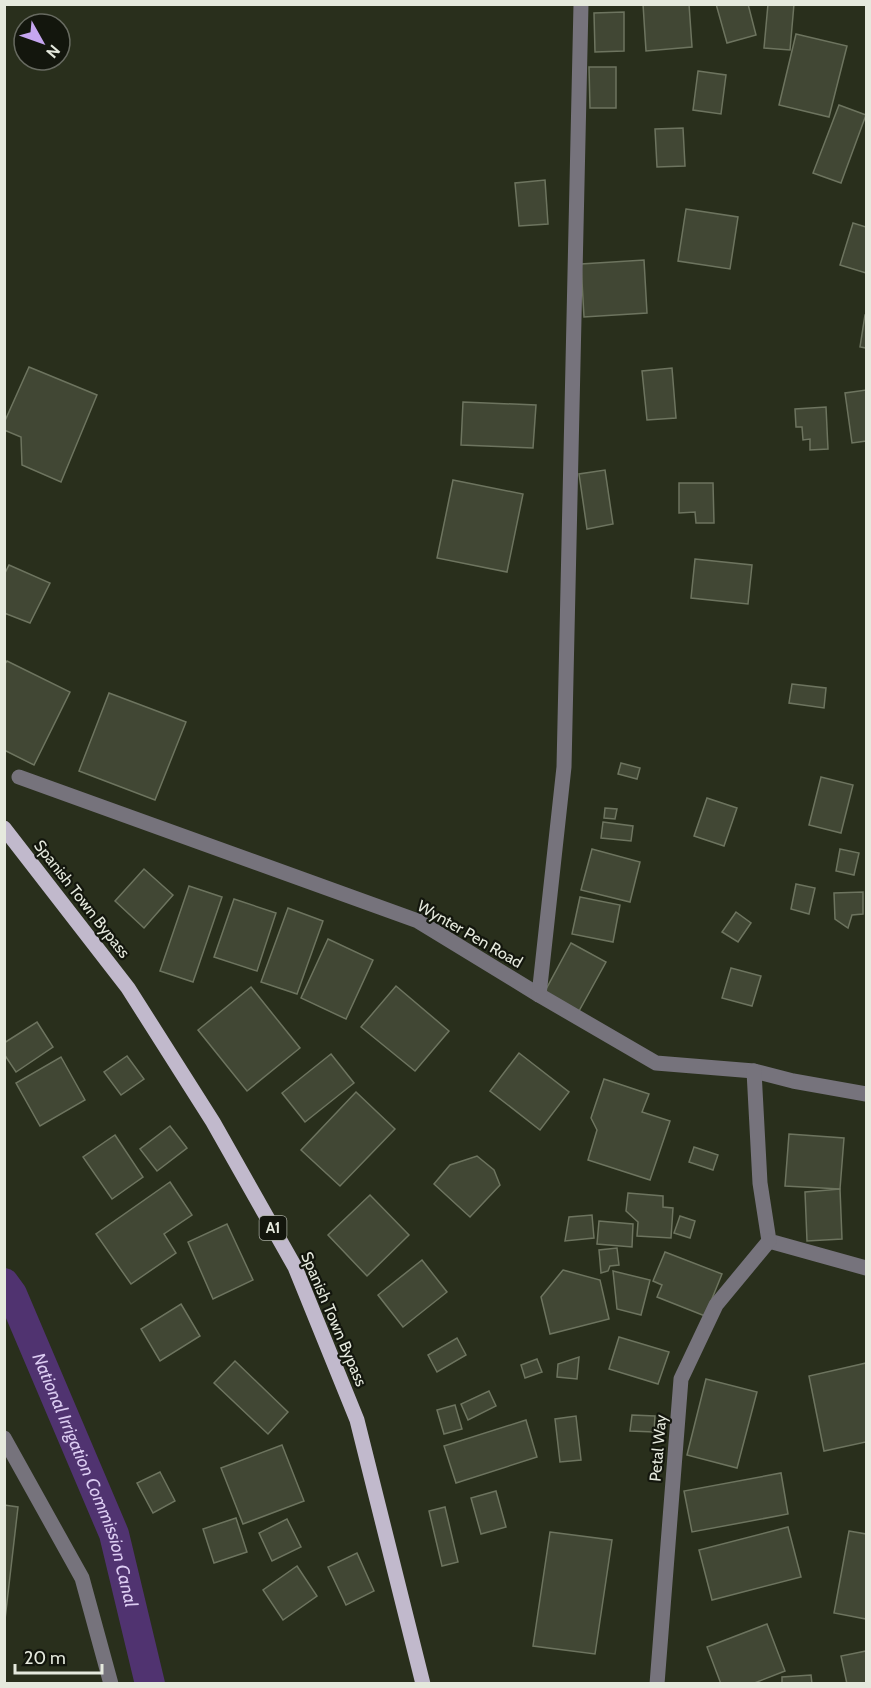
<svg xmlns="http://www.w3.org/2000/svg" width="871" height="1688" viewBox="0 0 871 1688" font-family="Cabin,sans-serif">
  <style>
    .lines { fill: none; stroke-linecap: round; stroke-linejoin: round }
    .canal { stroke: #503370; stroke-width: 30 }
    .building { fill: #414734; stroke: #6d745f; stroke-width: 1.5 }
    .minor { stroke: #76737c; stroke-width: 15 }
    .major { stroke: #c1b9cc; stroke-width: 15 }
    .labels { text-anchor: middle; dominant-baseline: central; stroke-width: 4.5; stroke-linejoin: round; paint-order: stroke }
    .shield { fill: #13160d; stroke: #a6aa9f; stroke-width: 1.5 }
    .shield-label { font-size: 15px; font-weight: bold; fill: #e5e9dd }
    .street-label { font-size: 16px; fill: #e5e9dd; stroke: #13160d }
    .water-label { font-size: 18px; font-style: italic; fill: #dcccf2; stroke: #13160d }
  </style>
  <rect width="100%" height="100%" fill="#292f1c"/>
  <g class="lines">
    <path class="canal" id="s1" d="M4 1283 12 1294 114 1534 150 1684"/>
  </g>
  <g class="building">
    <polygon points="643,4 689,4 692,47 646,51"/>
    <polygon points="716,4 748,4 756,35 727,43"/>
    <polygon points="768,4 794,4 790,50 764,48"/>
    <polygon points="624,12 624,51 595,52 594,13"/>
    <polygon points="796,34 847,46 829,117 779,105"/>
    <polygon points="589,67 616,67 616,108 590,108"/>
    <polygon points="698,71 726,75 721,114 693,110"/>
    <polygon points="839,105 866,115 841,183 813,173"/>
    <polygon points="683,128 685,166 657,167 655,129"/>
    <polygon points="545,180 548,224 519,226 515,183"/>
    <polygon points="686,209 738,217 730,269 678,261"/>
    <polygon points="853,223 866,227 866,273 840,265"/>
    <polygon points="644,260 647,313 584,317 581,264"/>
    <polygon points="865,315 866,315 866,348 860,347"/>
    <polygon points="29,367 97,395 61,482 22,465 21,437 4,430 4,423"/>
    <polygon points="672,368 676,418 647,420 642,371"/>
    <polygon points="866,390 866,441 852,443 845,393"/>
    <polygon points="463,402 536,405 533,448 461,445"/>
    <polygon points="826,407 828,449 810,450 810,439 803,440 802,427 796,427 795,409"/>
    <polygon points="605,470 613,524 587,529 579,474"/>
    <polygon points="453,480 523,494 507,572 437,558"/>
    <polygon points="679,483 713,483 714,523 696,523 695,512 679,513"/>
    <polygon points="695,559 752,565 748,604 691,598"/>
    <polygon points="9,565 50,583 30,623 4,613 4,575"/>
    <polygon points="7,661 70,692 34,765 4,750 4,665"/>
    <polygon points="792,684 826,688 824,708 789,703"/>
    <polygon points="109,693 186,722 155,800 79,771"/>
    <polygon points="621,763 640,768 637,779 618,774"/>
    <polygon points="821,777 853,785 841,833 809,825"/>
    <polygon points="707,798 737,808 724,846 694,836"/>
    <polygon points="605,808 617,809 615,819 604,818"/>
    <polygon points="603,822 633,826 631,841 601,838"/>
    <polygon points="592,849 640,862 630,902 581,890"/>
    <polygon points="840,849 859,853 854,875 836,871"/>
    <polygon points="144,869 173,895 144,928 115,901"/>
    <polygon points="796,884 815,888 809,914 791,909"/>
    <polygon points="189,886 222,897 193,982 160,971"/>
    <polygon points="863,892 863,914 852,915 848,928 835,919 834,893"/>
    <polygon points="580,897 620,905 613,942 572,934"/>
    <polygon points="234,899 276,913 257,971 214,957"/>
    <polygon points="288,908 323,921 297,994 261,982"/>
    <polygon points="736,912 751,923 738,942 722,932"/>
    <polygon points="328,939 373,960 346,1019 301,998"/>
    <polygon points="571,943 606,962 579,1011 544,993"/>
    <polygon points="731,968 761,976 752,1006 722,998"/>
    <polygon points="396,986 449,1031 415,1071 361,1027"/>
    <polygon points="251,987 300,1048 247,1091 198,1030"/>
    <polygon points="37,1022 53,1047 16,1072 4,1054 4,1043"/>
    <polygon points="519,1053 569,1092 540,1130 490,1091"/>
    <polygon points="331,1054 354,1083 305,1122 282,1093"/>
    <polygon points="127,1056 144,1079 121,1095 104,1072"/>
    <polygon points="61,1057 85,1100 40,1126 16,1083"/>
    <polygon points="604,1079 649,1094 642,1112 670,1121 650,1180 588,1160 597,1130 591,1118"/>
    <polygon points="356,1092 395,1129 340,1186 301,1150"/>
    <polygon points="170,1126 187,1148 157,1171 140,1149"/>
    <polygon points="789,1134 844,1138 840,1189 785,1186"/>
    <polygon points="115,1135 143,1177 112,1199 83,1157"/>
    <polygon points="694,1147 718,1155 713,1170 689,1162"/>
    <polygon points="477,1156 494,1170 500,1185 470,1217 434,1184 450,1165"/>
    <polygon points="170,1182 192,1215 164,1234 176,1253 131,1284 96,1234"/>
    <polygon points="840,1189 842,1239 807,1241 805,1192"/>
    <polygon points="628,1193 663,1196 663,1207 673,1208 671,1238 637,1236 638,1222 626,1211"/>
    <polygon points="370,1195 409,1235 367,1276 328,1235"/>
    <polygon points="592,1215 594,1238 565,1241 569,1217"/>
    <polygon points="680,1216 695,1221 690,1238 674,1233"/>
    <polygon points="599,1221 633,1224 632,1247 597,1244"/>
    <polygon points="227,1224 253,1280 213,1299 188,1242"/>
    <polygon points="617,1248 619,1265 610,1266 608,1271 601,1273 599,1250"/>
    <polygon points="665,1252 722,1274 705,1316 657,1297 662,1285 653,1281"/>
    <polygon points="422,1260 447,1292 403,1327 378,1295"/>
    <polygon points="563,1270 600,1280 609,1319 550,1334 541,1297"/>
    <polygon points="613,1271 650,1280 641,1315 617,1309"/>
    <polygon points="181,1304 200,1336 160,1361 141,1329"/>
    <polygon points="619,1337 669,1352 658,1384 609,1369"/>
    <polygon points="457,1338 466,1355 437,1372 428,1355"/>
    <polygon points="579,1357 577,1379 557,1377 558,1364"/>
    <polygon points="537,1359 542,1372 525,1378 521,1365"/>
    <polygon points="235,1361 288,1412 268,1434 214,1383"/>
    <polygon points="866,1363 866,1442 824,1451 809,1376"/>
    <polygon points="706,1379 757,1392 737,1468 687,1455"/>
    <polygon points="489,1391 496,1406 468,1420 461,1404"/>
    <polygon points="455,1405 462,1429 444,1434 437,1410"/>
    <polygon points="632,1415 655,1416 654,1432 630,1431"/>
    <polygon points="576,1416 581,1460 560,1462 555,1419"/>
    <polygon points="526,1420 537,1457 456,1483 444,1446"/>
    <polygon points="282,1445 304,1501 243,1524 221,1468"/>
    <polygon points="160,1472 175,1501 153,1513 137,1483"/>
    <polygon points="781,1473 788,1514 692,1532 684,1491"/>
    <polygon points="496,1491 506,1527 481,1534 471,1498"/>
    <polygon points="4,1505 18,1507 4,1628"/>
    <polygon points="445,1507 458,1562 442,1566 429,1511"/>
    <polygon points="236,1518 247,1552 214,1563 203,1529"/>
    <polygon points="287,1519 301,1547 272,1561 259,1533"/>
    <polygon points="788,1527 801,1577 712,1600 699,1550"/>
    <polygon points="849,1531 866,1534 866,1619 834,1613"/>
    <polygon points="550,1532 612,1540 595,1654 533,1646"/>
    <polygon points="357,1553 374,1591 346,1605 328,1567"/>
    <polygon points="297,1566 317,1596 283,1620 263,1590"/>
    <polygon points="767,1624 785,1671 752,1684 721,1684 707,1647"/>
    <polygon points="866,1651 866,1684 847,1684 841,1656"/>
    <polygon points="811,1675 812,1684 782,1684 782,1677"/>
  </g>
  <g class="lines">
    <g class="minor">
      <polyline points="19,777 418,921 539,995 656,1063 754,1071 793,1081 866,1094"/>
      <polyline points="539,995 564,767 581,4"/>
      <polyline points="754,1071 760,1183 769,1241 866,1268"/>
      <polyline points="4,1438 82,1578 111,1684"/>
      <polyline points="657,1684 681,1379 716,1305 769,1241"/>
    </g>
    <polyline class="major" points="4,828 128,988 213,1122 295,1267 357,1420 423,1684"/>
  </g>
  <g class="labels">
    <rect class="shield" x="259.5" y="1216" width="27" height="24" rx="4.5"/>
    <g class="shield-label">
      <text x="273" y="1228">A1</text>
    </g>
    <g class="street-label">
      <text transform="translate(82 899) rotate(52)">Spanish Town Bypass</text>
      <text transform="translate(470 934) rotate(30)">Wynter Pen Road</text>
      <text transform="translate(334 1319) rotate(67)">Spanish Town Bypass</text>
      <text transform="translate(658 1448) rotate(-85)">Petal Way</text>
    </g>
    <g class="water-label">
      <text stroke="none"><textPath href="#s1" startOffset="214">National Irrigation Commission Canal</textPath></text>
    </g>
  </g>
  <rect width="871" height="1688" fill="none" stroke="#e5e9dd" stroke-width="12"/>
  <g transform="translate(42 42) rotate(130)"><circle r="28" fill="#13160d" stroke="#676a60" stroke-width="1.5"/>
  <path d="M0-4.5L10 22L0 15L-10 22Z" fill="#c6a6f0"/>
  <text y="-9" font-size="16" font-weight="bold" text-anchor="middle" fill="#e5e9dd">N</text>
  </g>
  <path d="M15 1664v9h87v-9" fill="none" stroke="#e5e9dd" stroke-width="3"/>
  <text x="24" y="1664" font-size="18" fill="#e5e9dd" stroke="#13160d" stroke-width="4.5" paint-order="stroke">20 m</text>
</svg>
